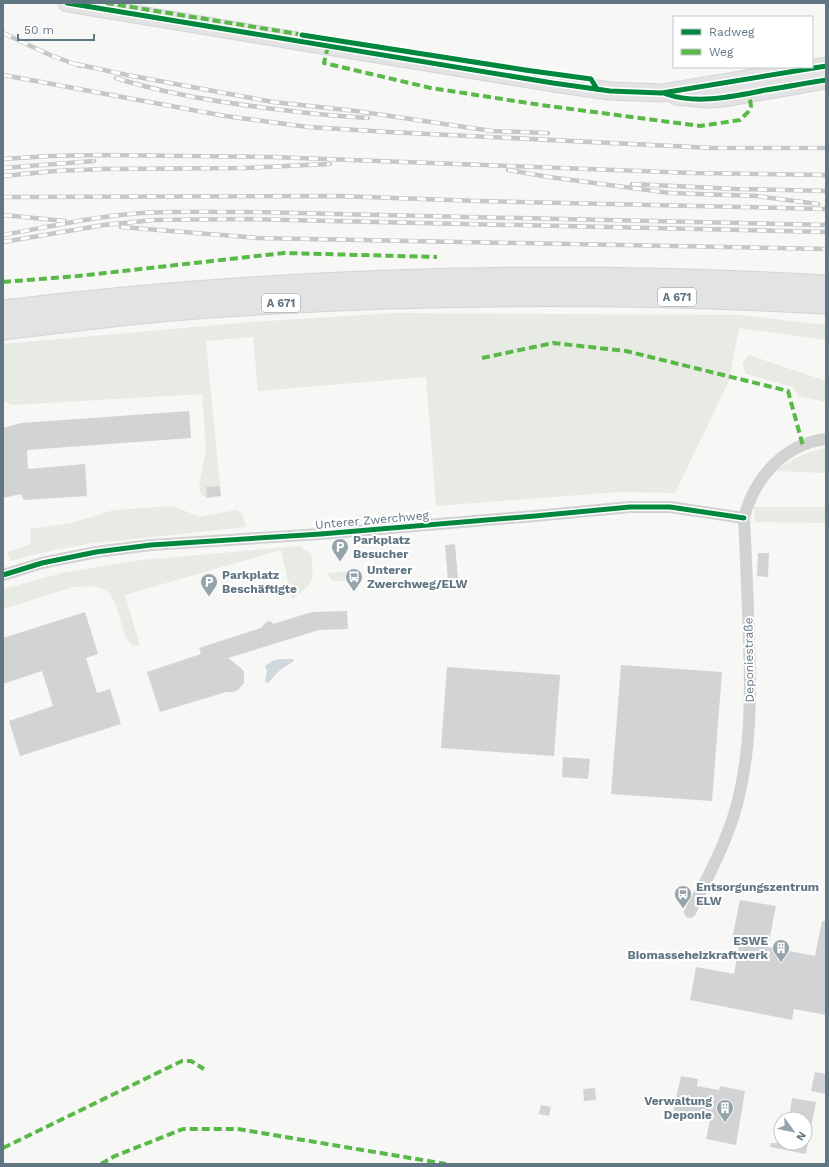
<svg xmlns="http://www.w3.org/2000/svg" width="829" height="1167" viewBox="0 0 829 1167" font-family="'Work Sans',sans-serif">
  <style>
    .green { fill: #e7ebe4 }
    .water { fill: #d0dadc }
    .building { fill: #d2d3d4 }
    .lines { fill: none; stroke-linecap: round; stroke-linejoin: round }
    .secondary-casing { stroke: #d2d4d5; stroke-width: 19 }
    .motorway-casing { stroke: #d4d5d5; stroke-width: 23 }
    .minor { stroke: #d1d2d2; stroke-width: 12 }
    .secondary { stroke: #e3e3e3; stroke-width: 17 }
    .motorway { stroke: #e3e3e3; stroke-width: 21 }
    .rail-casing { stroke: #c6c7c9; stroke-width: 4.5 }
    .rail { stroke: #fff; stroke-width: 3; stroke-dasharray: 9; stroke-linecap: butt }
    .quiet { stroke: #58b947; stroke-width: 4; stroke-dasharray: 8 4; stroke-linecap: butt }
    .cycleway-casing { stroke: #fff; stroke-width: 8 }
    .cycleway { stroke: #00873e; stroke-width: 5 }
    .labels { text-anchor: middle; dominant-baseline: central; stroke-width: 4; stroke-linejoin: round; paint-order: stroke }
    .shield { fill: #fff; stroke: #909fa8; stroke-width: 1 }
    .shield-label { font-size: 11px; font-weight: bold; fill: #607683 }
    .street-label { font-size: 12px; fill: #607683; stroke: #fff }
    .poi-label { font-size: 12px; font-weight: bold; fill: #607683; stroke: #fff; text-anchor: start }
  </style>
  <rect width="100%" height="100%" fill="#f7f7f6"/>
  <g class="green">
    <polygon points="395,313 741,315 826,325 826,340 739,328 729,381 675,493 619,492 436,506 426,377 258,391 253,337 206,341 220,486 206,487 207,498 201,494 199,485 206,451 202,394 12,405 3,401 3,344 251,322"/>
    <polygon points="749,355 826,381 826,402 799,396 792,387 746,374 742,364"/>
    <path d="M826 448V473L775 471C793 459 805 452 826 448Z"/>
    <polygon points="173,506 200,517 236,510 242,514 246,527 87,544 54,550 10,561 7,552 31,544 30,529 71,523 114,510"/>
    <polygon points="754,507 826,507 826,523 755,522"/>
    <path d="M300 546 311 554C314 580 315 583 292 599L281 550 125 595 140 646 132 645 126 638 115 603 111 595 105 590 94 586 73 587 3 609V589L66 572 142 560Z"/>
    <polygon points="354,571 347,581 333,581 326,573"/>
  </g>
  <polygon class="water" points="280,659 293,659 294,661 280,670 268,683 265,682 267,671 265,666 272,661"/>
  <g class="building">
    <polygon points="189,411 191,438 27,450 28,469 85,464 87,496 24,500 21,494 3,498 3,428 21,423"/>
    <polygon points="220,486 221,496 207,498 206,487"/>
    <polygon points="455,544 458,579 448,580 445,545"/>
    <polygon points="758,553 769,553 768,577 757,576"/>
    <polygon points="347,611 348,629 319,630 228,658 241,668 244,672 244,683 238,690 233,692 226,692 160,712 147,672 201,654 199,648 261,628 266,622 269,621 272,622 273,624 312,612"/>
    <polygon points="85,612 98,654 86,658 97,693 110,689 121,724 20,756 9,721 53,706 42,671 3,684 3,638"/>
    <polygon points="621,665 722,672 712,801 611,794"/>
    <polygon points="447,667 560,675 554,756 441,748"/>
    <polygon points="563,757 590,759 588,779 562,777"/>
    <polygon points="740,900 776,906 768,947 815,956 822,921 826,921 826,1015 794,1009 792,1020 690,1000 696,967 734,974 740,941 732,939"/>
    <polygon points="815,1072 826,1074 826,1094 811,1091"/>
    <polygon points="681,1076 698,1079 697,1086 719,1090 720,1086 745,1091 736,1145 706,1139 710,1120 673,1112"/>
    <polygon points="595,1088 596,1100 584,1101 583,1089"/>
    <polygon points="792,1098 816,1102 809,1138 805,1138 805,1119 789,1119"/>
    <polygon points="541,1105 551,1107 549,1116 539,1114"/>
    <polygon points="771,1143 808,1143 806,1154 770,1147"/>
  </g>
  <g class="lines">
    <defs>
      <g id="secondary">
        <polyline points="67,3 553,83 610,91 662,93 826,66"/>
        <polyline points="676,96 707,99 724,98 826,80"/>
      </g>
      <g id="motorway">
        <path d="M3 311C276 278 552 270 826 286"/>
        <path d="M3 329C67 321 132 313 197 308 406 293 616 292 826 303"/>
      </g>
    </defs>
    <use href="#secondary" class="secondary-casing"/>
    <use href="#motorway" class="motorway-casing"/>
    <g class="minor">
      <polyline points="3,575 42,563 96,552 151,545 321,534 535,516 630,507 670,507 744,518"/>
      <path d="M690 912C708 877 727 842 737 804 751 751 751 696 749 642 748 600 746 559 744 518 754 478 784 444 826 439"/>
    </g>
    <use href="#secondary" class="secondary"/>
    <use href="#motorway" class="motorway"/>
    <defs>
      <g id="rail">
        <polyline points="3,33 50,55 80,66"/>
        <polyline points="76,64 127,75 273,102 356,111 492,131 548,133"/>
        <polyline points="3,75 225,116 308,127 389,132 713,148 826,148"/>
        <path d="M116 78C163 93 211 101 259 107 296 112 332 116 368 118"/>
        <polyline points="3,159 49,156 98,155 272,157 694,173 826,175"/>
        <polyline points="3,168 94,161"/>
        <polyline points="508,170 549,177 670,193 756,196 818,204"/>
        <polyline points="3,176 55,171 103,169 243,168 330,164"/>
        <polyline points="632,184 736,189 826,191"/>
        <polyline points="3,197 338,196 478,201 826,209"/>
        <polyline points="3,215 65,221"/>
        <polyline points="121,227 258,238 826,249"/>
        <path d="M3 235C49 227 95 216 142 213 178 211 214 212 249 212L826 225"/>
        <polyline points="3,242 104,225 154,220 248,219 826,232"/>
      </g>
    </defs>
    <use href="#rail" class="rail-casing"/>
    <use href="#rail" class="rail"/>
    <g class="quiet">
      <polyline points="106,3 304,35"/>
      <polyline points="328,46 324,63 431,88 541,105 700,126 740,120 748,112 751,106 749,93"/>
      <polyline points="3,282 78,276 284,253 437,257"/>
      <polyline points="482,358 553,343 626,351 788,391 803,446"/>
      <polyline points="3,1148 182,1061 191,1061 204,1069"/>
      <polyline points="101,1164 115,1156 183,1129 238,1129 446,1164"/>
    </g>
    <defs>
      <g id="cycleway">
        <polyline points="67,3 553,83 610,91 662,93 826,66"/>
        <polyline points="302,35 525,70 591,79 597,89"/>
        <path d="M666 94C698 105 734 96 766 90 786 87 806 83 826 80"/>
        <polyline points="3,575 42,563 96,552 151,545 321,534 535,516 630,507 670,507 744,518"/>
      </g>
    </defs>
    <use href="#cycleway" class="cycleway-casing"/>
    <use href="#cycleway" class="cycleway"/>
  </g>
  <defs>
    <symbol id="parking-pin" viewBox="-11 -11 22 30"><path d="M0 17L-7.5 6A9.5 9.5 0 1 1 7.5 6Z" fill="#95a3ab" stroke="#fff"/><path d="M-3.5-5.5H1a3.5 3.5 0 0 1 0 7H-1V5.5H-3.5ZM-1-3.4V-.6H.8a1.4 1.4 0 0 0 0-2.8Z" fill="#fff"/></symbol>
    <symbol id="bus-pin" viewBox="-11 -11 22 30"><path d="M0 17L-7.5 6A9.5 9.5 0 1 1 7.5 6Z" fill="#95a3ab" stroke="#fff"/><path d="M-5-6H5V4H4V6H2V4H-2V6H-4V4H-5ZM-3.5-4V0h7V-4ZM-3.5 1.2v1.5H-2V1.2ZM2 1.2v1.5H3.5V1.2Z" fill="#fff"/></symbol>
    <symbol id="building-pin" viewBox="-11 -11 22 30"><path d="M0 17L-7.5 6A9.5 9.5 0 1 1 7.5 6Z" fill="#95a3ab" stroke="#fff"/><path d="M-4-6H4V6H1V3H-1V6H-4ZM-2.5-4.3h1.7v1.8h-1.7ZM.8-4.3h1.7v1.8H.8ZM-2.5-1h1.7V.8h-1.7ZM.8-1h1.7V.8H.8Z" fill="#fff"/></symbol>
  </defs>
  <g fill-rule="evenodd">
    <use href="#parking-pin" x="330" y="537" width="20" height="27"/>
    <use href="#bus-pin" x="344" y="567" width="20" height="27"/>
    <use href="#parking-pin" x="199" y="572" width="20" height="27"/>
    <use href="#bus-pin" x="673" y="884" width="20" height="27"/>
    <use href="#building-pin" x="771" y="938" width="20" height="27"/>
    <use href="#building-pin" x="715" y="1098" width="20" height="27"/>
  </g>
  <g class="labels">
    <g class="shield">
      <rect x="658" y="288" width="38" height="18" rx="3"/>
      <rect x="262" y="294" width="38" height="18" rx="3"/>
    </g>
    <g class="shield-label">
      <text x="677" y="297">A 671</text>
      <text x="281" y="303">A 671</text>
    </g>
    <g class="street-label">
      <text transform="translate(372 520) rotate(-5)">Unterer Zwerchweg</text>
      <text transform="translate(749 660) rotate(-91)">Deponiestraße</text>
    </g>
    <g class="poi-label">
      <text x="353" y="540">Parkplatz<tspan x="353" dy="14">Besucher</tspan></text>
      <text x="367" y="570">Unterer<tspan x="367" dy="14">Zwerchweg/ELW</tspan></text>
      <text x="222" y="575">Parkplatz<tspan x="222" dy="14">Beschäftigte</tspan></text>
      <text x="696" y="887">Entsorgungszentrum<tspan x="696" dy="14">ELW</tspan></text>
      <text x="768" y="941" text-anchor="end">ESWE<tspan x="768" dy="14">Biomasseheizkraftwerk</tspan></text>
      <text x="712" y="1101" text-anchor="end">Verwaltung<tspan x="712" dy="14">Deponie</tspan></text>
    </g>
  </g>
  <rect width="829" height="1167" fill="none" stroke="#607683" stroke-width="8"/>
  <rect x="673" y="16" width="140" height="52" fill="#ffffff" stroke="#bfc8cd"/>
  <rect x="681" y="29" width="20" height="6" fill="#00873e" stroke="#bfc8cd"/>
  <text x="709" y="36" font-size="12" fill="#607683">Radweg</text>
  <rect x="681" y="49" width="20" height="6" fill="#58b947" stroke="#bfc8cd"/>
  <text x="709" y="56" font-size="12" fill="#607683">Weg</text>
  <g transform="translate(793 1131) rotate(123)"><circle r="19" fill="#ffffff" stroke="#bfc8cd"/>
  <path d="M0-3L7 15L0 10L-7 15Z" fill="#95a3ab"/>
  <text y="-6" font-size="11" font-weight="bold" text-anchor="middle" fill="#607683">N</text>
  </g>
  <path d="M18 34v6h76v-6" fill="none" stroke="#607683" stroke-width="2"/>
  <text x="24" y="34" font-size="12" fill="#607683" stroke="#ffffff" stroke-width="3" paint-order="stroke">50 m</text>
</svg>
